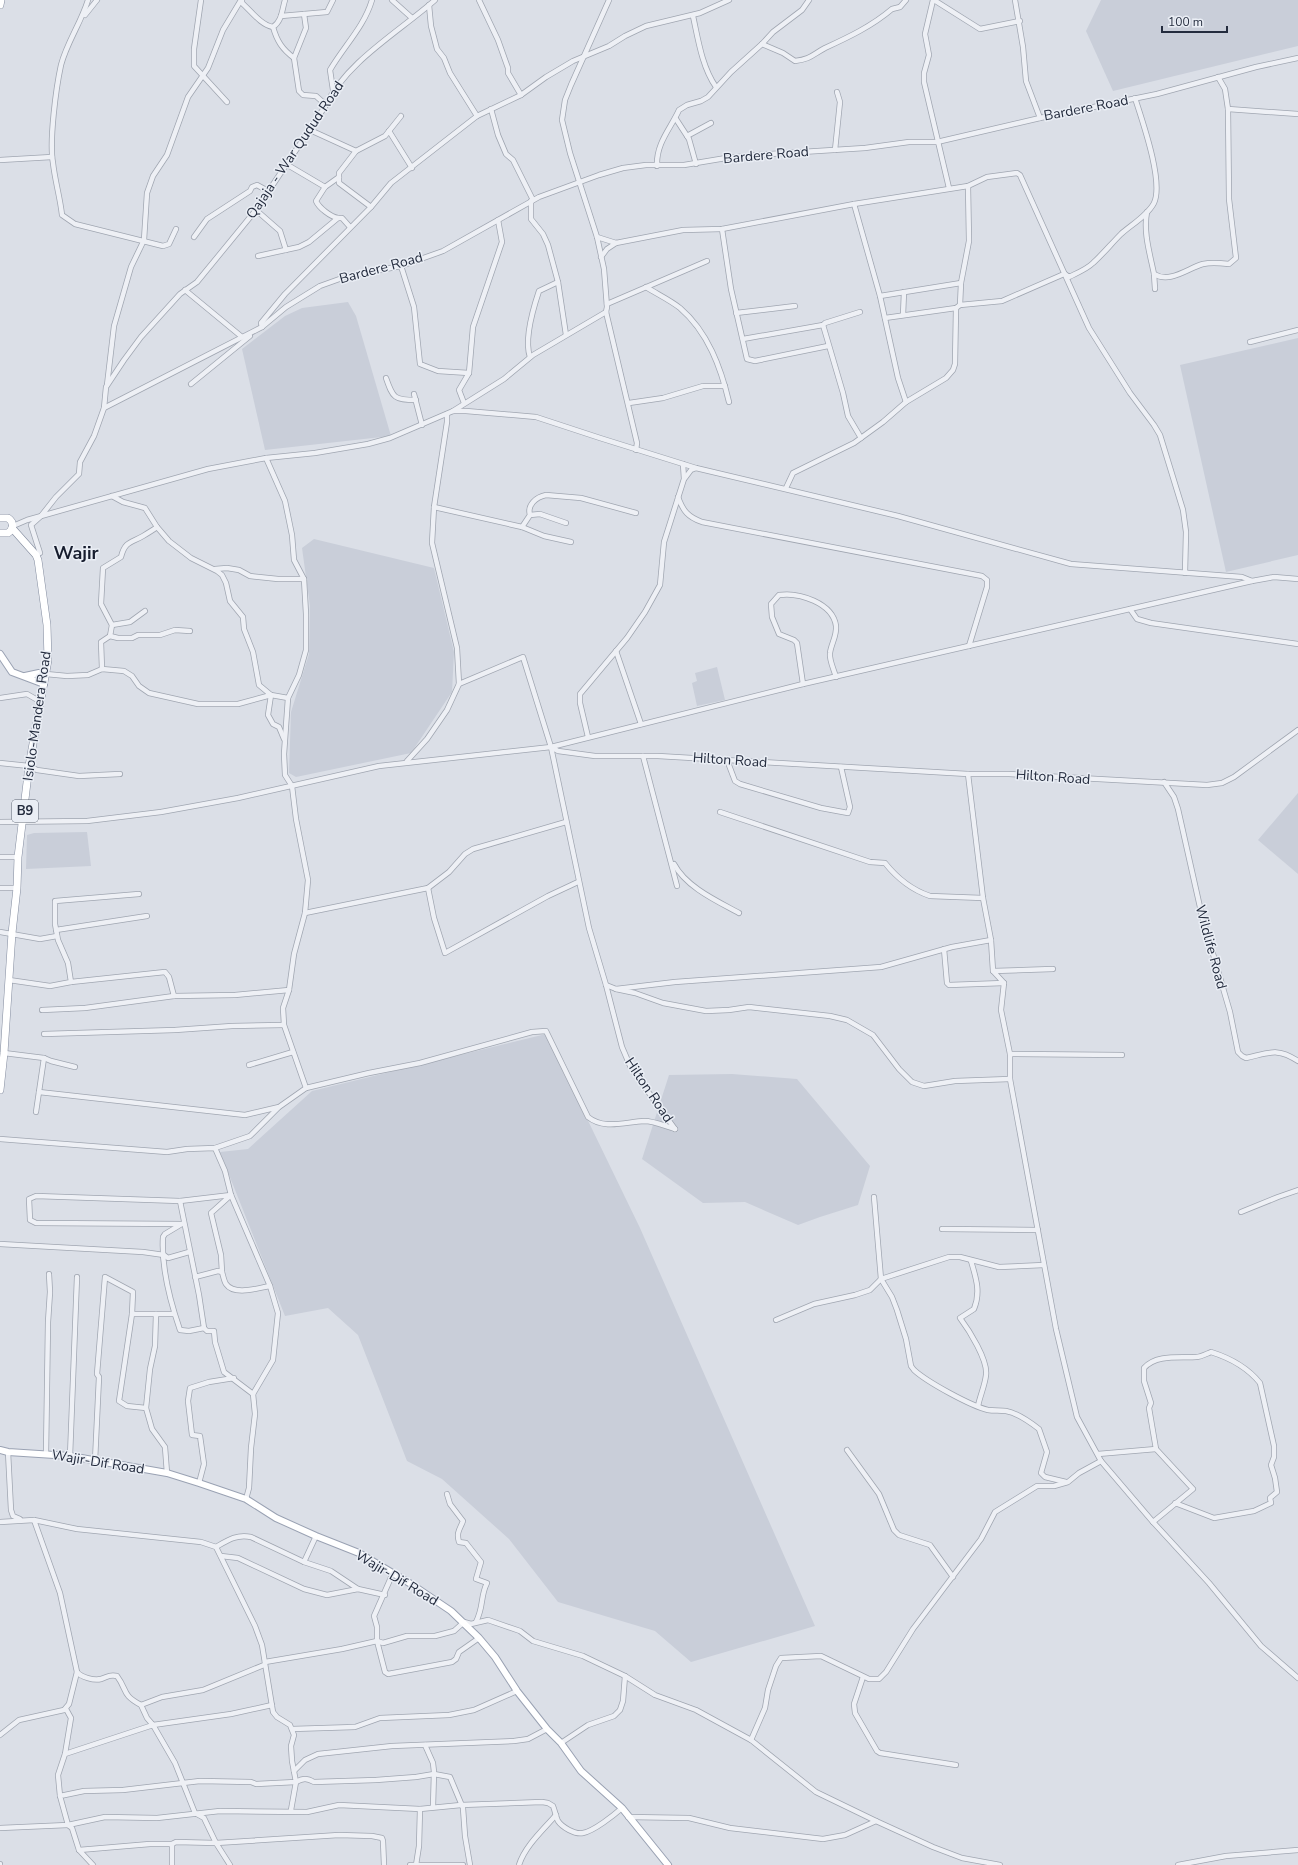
<svg xmlns="http://www.w3.org/2000/svg" width="1298" height="1865" viewBox="0 0 1298 1865" font-family="'Nunito Sans',sans-serif">
  <style>
    .built { fill: #c9ced9 }
    .lines { fill: none; stroke-linecap: round; stroke-linejoin: round }
    .minor-casing { stroke: #a0a6b1; stroke-width: 6 }
    .major-casing { stroke: #9aa2b3; stroke-width: 8 }
    .highway-casing { stroke: #828b9e; stroke-width: 8 }
    .minor { stroke: #eef0f5; stroke-width: 4.5 }
    .major { stroke: #fff; stroke-width: 6 }
    .highway { stroke: #fff; stroke-width: 7 }
    .labels { text-anchor: middle; dominant-baseline: central; stroke-width: 3; stroke-linejoin: round; paint-order: stroke }
    .shield { fill: #eaeef5; stroke: #5f6675; stroke-width: 1 }
    .shield-label { font-size: 13px; font-weight: bold; fill: #242c3e }
    .street-label { font-size: 14px; fill: #242c3e; stroke: #eaeef5 }
    .district-label { font-size: 18px; font-weight: bold; fill: #171d2e; stroke: #eaeef5 }
  </style>
  <rect width="100%" height="100%" fill="#dbdfe7"/>
  <g class="built">
    <polygon points="1101,0 1298,0 1298,46 1113,91 1086,31"/>
    <polygon points="348,302 356,316 391,436 265,450 242,349 285,316 302,308"/>
    <polygon points="1298,338 1298,555 1226,572 1180,365"/>
    <polygon points="314,539 434,568 454,652 452,692 411,753 296,777 289,773 291,712 309,654 310,606 302,548"/>
    <polygon points="717,667 725,700 697,706 692,683 697,681 695,673"/>
    <polygon points="1298,793 1298,874 1258,840"/>
    <polygon points="87,832 91,866 26,869 27,835 34,833"/>
    <polygon points="546,1034 640,1228 815,1626 691,1662 655,1631 558,1602 509,1539 442,1479 407,1461 358,1335 328,1308 285,1316 220,1152 248,1149 312,1091"/>
    <polygon points="732,1074 797,1079 870,1166 858,1205 820,1217 798,1225 745,1202 703,1203 642,1159 669,1075"/>
  </g>
  <g class="lines">
    <defs>
      <g id="minor">
        <path d="M88 0C81 23 67 42 61 65 56 88 49 141 53 163 55 181 60 197 62 215L75 224 163 246 169 244 176 229"/>
        <polyline points="201,0 194,49 194,66 227,102"/>
        <path d="M242 0V3C251 11 261 25 273 27"/>
        <path d="M285 0C282 10 282 21 273 27 277 41 282 49 294 58L299 91 303 95 316 96 326 105"/>
        <polyline points="392,0 412,18"/>
        <polyline points="479,0 498,40 508,68 508,73 521,95"/>
        <polyline points="609,0 571,85 565,100 562,120 570,153 597,237 604,269 607,307 606,312 637,443 636,450"/>
        <polyline points="933,0 925,34 929,55 924,73 924,82 949,188"/>
        <polyline points="934,0 980,29 1020,21"/>
        <polyline points="1015,0 1023,47 1026,81 1040,118"/>
        <polyline points="429,5 431,26 437,49 444,58 450,73 477,116"/>
        <polyline points="85,15 97,0"/>
        <polyline points="281,16 327,12 333,0"/>
        <path d="M693 16C698 39 702 67 716 87"/>
        <path d="M762 44 783 53 795 61C811 59 812 55 825 48 849 37 872 26 892 9L900 7 906 0"/>
        <polyline points="294,58 306,28 304,14"/>
        <path d="M333 90 330 70C344 46 364 27 372 0"/>
        <polyline points="491,109 498,135 506,154 513,160 533,200"/>
        <polyline points="1228,109 1298,114"/>
        <polyline points="676,119 689,139 696,164"/>
        <polyline points="310,130 356,151"/>
        <polyline points="389,131 412,168"/>
        <polyline points="687,136 711,123"/>
        <polyline points="835,150 840,102 837,92"/>
        <polyline points="0,160 52,157"/>
        <polyline points="286,164 325,187"/>
        <path d="M657 166C656 143 671 128 679 110L687 105 701 101 708 97 731 72 762 44 773 32 802 10 809 0"/>
        <polyline points="531,201 531,219 543,234 548,245 558,282 566,335"/>
        <polyline points="854,204 880,296 898,378 906,402"/>
        <polyline points="371,207 339,183 339,173 356,151 385,136 401,116"/>
        <polyline points="256,210 280,231 286,250"/>
        <path d="M1147 212C1143 232 1150 254 1154 274 1170 284 1188 268 1203 264 1211 262 1221 263 1229 264L1236 258 1229 199 1228 109 1225 89 1218 77"/>
        <path d="M338 218C331 217 319 208 316 201L325 187 339 177"/>
        <polyline points="722,229 731,289 747,359 755,361 828,346"/>
        <polyline points="194,237 207,219 250,191 252,187 257,185 268,191"/>
        <polyline points="597,237 616,243 683,230 722,229 854,204 968,186 987,177 1017,173 1020,175 1089,328 1130,393 1154,425 1160,435 1183,510 1186,532 1185,573"/>
        <polyline points="258,256 299,247 309,242 338,218 342,218 350,227"/>
        <polyline points="601,257 607,249 616,243"/>
        <polyline points="401,266 414,307 420,364 438,371 469,373"/>
        <path d="M1065 274 1069 277C1077 273 1087 269 1093 263 1103 254 1111 244 1121 234 1131 225 1148 215 1154 203 1164 182 1142 120 1135 98"/>
        <polyline points="1154,274 1155,289"/>
        <path d="M646 287C657 294 670 300 680 308 708 332 721 368 729 402"/>
        <polyline points="185,290 242,337"/>
        <polyline points="880,296 961,283"/>
        <polyline points="607,304 707,261"/>
        <polyline points="960,305 961,283 969,241 968,186"/>
        <polyline points="736,313 795,306"/>
        <polyline points="903,315 904,292"/>
        <polyline points="885,318 956,308 960,305 1002,301 1064,274"/>
        <polyline points="823,325 843,393 848,416 861,438"/>
        <polyline points="262,327 261,323 285,294 371,207 391,183 477,116 521,95 546,77 573,61 609,46 625,36 646,26 700,13 729,0"/>
        <polyline points="743,339 823,325 825,323 860,312"/>
        <polyline points="1250,342 1298,330"/>
        <path d="M530 357C524 340 533 309 539 291L558 282"/>
        <path d="M386 378C393 398 394 400 416 400"/>
        <polyline points="191,384 250,336"/>
        <polyline points="107,385 114,326 131,267 144,240 147,193 153,176 167,155 188,97 208,68 223,30 241,0"/>
        <polyline points="414,394 422,425"/>
        <polyline points="464,403 459,390 469,373 473,327 502,242 498,220"/>
        <polyline points="629,403 663,398 703,386 725,386"/>
        <path d="M104 408 106 387 124 360 141 337 180 294 197 282 256 210 326 105C346 62 400 31 435 0"/>
        <polyline points="453,411 504,379 533,355 606,312"/>
        <polyline points="685,478 691,470 696,468"/>
        <polyline points="786,488 793,473 854,443 883,422 906,402 946,378 953,370 955,364 956,308"/>
        <polyline points="112,496 123,502 145,508 157,527 169,541 191,558 217,571 222,575 226,583 230,601 243,617 244,629 253,652 259,685 271,695 268,715 273,724 279,727 284,739"/>
        <path d="M678 497C683 511 688 517 702 522L982 576 987 580V587L969 646"/>
        <polyline points="434,507 522,527 544,536 571,542"/>
        <polyline points="530,515 540,514 566,523"/>
        <polyline points="13,526 27,520 208,469 266,458 315,453 368,444 390,438 453,411 466,411 536,417 600,438 696,468 898,516 1071,564 1242,577 1252,581"/>
        <path d="M522 527 530 515C527 505 536 497 546 495L581 498 636 513"/>
        <polyline points="36,555 40,553 31,525 41,516 56,497 79,474 80,462 94,436 104,408 262,327 286,307 320,286 345,277 401,266 443,251 539,197 599,175 623,168 646,165 684,165 726,158 770,154 865,148 909,142 937,142 1040,118 1157,94 1256,67 1298,58"/>
        <polyline points="215,569 227,568 239,570 250,576 278,579 304,579"/>
        <polyline points="1130,609 1137,619 1151,623 1298,644"/>
        <polyline points="112,625 130,622 145,611"/>
        <polyline points="110,636 118,638 132,638 138,635 160,635 175,630 190,631"/>
        <polyline points="616,651 641,724"/>
        <path d="M102 669 101 642 110 636 112 625 101 604 103 568 121 557C125 541 131 543 143 536 148 533 153 530 157 527"/>
        <polyline points="46,674 67,676 88,675 102,669 124,671 132,676 139,686 149,693 198,704 238,704 271,695 288,698"/>
        <polyline points="459,684 523,657 551,747 589,928 606,985 622,1047 631,1068 675,1129"/>
        <path d="M803 684 797 643 794 640 779 634 772 617 771 604 779 595C799 592 833 603 836 626 837 636 831 644 830 653 829 660 834 670 836 677"/>
        <polyline points="0,698 27,694 41,702"/>
        <polyline points="588,737 580,703 580,694 627,638 645,612 660,585 664,542 684,479 683,464"/>
        <polyline points="551,747 558,751 595,756 658,756 968,774 1009,774 1207,785 1222,783 1234,777 1298,730"/>
        <polyline points="643,756 677,886"/>
        <polyline points="727,760 735,781 740,784 821,808 848,813 850,807 841,767"/>
        <polyline points="407,761 427,739 447,710 459,684 457,648 432,543 434,507 447,422 447,414"/>
        <polyline points="0,763 29,766 37,770 79,776 120,774"/>
        <polyline points="968,774 983,898 991,940 993,971 1004,983 1001,1010 1010,1054 1010,1079 1056,1329 1077,1417 1101,1461 1153,1522 1209,1583 1261,1646 1298,1678"/>
        <path d="M1164 782 1174 797 1178 809 1202 916 1230 1012 1238 1052 1242 1056 1246 1058C1269 1053 1277 1047 1298 1061"/>
        <path d="M720 812 870 862 885 863C897 878 912 890 930 896L983 898"/>
        <polyline points="0,822 87,821 161,812 238,798 379,766 551,747 803,684 1252,581 1274,577 1298,579"/>
        <polyline points="0,857 18,857"/>
        <path d="M674 864C686 887 717 901 739 913"/>
        <polyline points="0,888 17,888"/>
        <polyline points="428,888 434,918 445,953 548,896 578,882"/>
        <polyline points="305,913 428,888 449,872 465,854 473,849 566,822"/>
        <polyline points="56,930 147,916"/>
        <polyline points="0,932 40,939 57,936"/>
        <polyline points="944,949 947,983 949,985 1004,983"/>
        <polyline points="993,971 1053,969"/>
        <polyline points="9,980 50,986 71,982 68,963 58,940 55,924 55,901 139,894"/>
        <polyline points="71,982 165,972 169,977 174,996"/>
        <polyline points="606,985 616,989 675,982 881,967 952,947 991,940"/>
        <polyline points="616,989 635,993 663,1003 706,1011 729,1010 749,1007 830,1016 847,1020 873,1035 899,1069 912,1082 924,1086 955,1081 1010,1079"/>
        <polyline points="42,1010 85,1008 174,996 235,995 289,990 294,954 305,913 308,880 296,819 292,786 285,775 284,754 288,698 299,675 306,650 306,614 304,579 294,560 292,535 285,501 266,458"/>
        <polyline points="44,1034 175,1030 232,1026 284,1025"/>
        <polyline points="4,1053 44,1058 51,1061 75,1067"/>
        <polyline points="1010,1054 1122,1055"/>
        <polyline points="249,1065 293,1052"/>
        <path d="M306 1088 369 1073 420 1063 532 1032 546 1031 588 1117C604 1130 625 1122 644 1121 654 1121 665 1126 675 1129"/>
        <polyline points="39,1092 245,1115 279,1107 306,1088 284,1025 283,1008 289,990"/>
        <polyline points="36,1112 44,1058"/>
        <polyline points="0,1139 167,1152 187,1149 215,1148 225,1171 231,1195 270,1286 278,1313 273,1360 253,1394 255,1414 251,1448 249,1488 246,1499"/>
        <polyline points="215,1148 250,1136 278,1108"/>
        <path d="M874 1197 881 1279 892 1297 897 1310 906 1339 911 1366 914 1370C927 1382 971 1406 988 1410 994 1411 1000 1410 1006 1411 1018 1413 1030 1422 1039 1429L1047 1452 1041 1473 1045 1477 1066 1482"/>
        <polyline points="180,1201 199,1295 204,1328 207,1331 214,1331 215,1342 224,1372 253,1394"/>
        <polyline points="1241,1212 1278,1197 1298,1190"/>
        <polyline points="183,1224 36,1223 30,1220 29,1199 36,1196 180,1201 231,1195"/>
        <path d="M180 1225 165 1234 163 1237C161 1268 170 1301 180 1330L189 1331 204 1328"/>
        <polyline points="942,1229 1038,1230"/>
        <polyline points="0,1244 143,1252 164,1255 168,1258 189,1252"/>
        <path d="M971 1261C976 1278 981 1292 974 1309L960 1318C969 1330 988 1360 986 1375 985 1385 980 1396 978 1406"/>
        <polyline points="222,1272 221,1255 211,1213 231,1195"/>
        <path d="M195 1277 218 1271 222 1272C223 1275 224 1281 226 1284 234 1296 258 1288 270 1286"/>
        <polyline points="132,1314 119,1401 127,1406 146,1408"/>
        <polyline points="156,1314 155,1346 150,1369 146,1408 152,1429 165,1447 167,1473"/>
        <polyline points="776,1320 814,1304 855,1295 870,1290 881,1279 949,1257 960,1257 999,1267 1044,1265"/>
        <polyline points="847,1450 879,1494 894,1530 899,1535 930,1545 953,1577"/>
        <polyline points="8,1452 11,1510 13,1516 20,1519"/>
        <polyline points="46,1454 48,1322 50,1292 49,1274"/>
        <polyline points="1098,1454 1156,1449"/>
        <polyline points="70,1456 77,1277"/>
        <polyline points="95,1461 99,1377 97,1374 105,1277 133,1292 132,1314 174,1314"/>
        <polyline points="199,1483 204,1464 200,1436 192,1435 188,1401 190,1388 209,1382 234,1378"/>
        <path d="M447 1494 450 1504 463 1521C460 1529 456 1532 459 1542L466 1543 481 1562 476 1579 487 1583C480 1597 484 1606 476 1622"/>
        <path d="M34 1520 60 1593 77 1672C81 1677 94 1681 101 1679 108 1677 109 1674 117 1676 128 1691 121 1694 141 1705L147 1718 153 1725 231 1714 272 1705"/>
        <polyline points="0,1522 34,1520 77,1529 201,1542 216,1547 255,1626 262,1645 273,1712 277,1717 290,1725 294,1735 291,1746 292,1761 296,1782 291,1810"/>
        <path d="M1153 1522 1193 1489 1156 1449 1149 1408 1151 1403 1144 1381V1368C1156 1354 1180 1358 1196 1357 1201 1357 1206 1354 1211 1352 1230 1358 1248 1368 1260 1383L1274 1446V1457L1271 1465 1275 1478 1277 1492 1270 1498 1271 1503 1254 1511 1214 1518 1175 1503"/>
        <path d="M216 1547C228 1540 237 1534 251 1537L304 1562 331 1571 358 1589"/>
        <polyline points="221,1556 238,1558 304,1589 327,1595 358,1589 385,1595"/>
        <polyline points="304,1562 316,1536"/>
        <polyline points="393,1573 374,1616 377,1627 377,1641 385,1672 388,1674 452,1662 456,1659 459,1652 479,1638"/>
        <polyline points="265,1662 342,1649 377,1641 383,1643 407,1636 435,1636 454,1631 464,1622 471,1624 488,1620 520,1631 533,1641 583,1656 625,1676 655,1695 696,1710 751,1740 816,1792 876,1821"/>
        <polyline points="863,1677 854,1704 855,1713 877,1751 880,1753 956,1765"/>
        <polyline points="141,1705 162,1697 203,1690 264,1665"/>
        <polyline points="292,1729 355,1727 380,1718 449,1715 474,1710 517,1691"/>
        <polyline points="0,1735 19,1720 64,1710 69,1704 77,1672"/>
        <polyline points="751,1740 765,1708 768,1690 776,1666 781,1658 821,1656 869,1679 879,1679 886,1672 913,1629 981,1539 995,1512 1037,1486 1054,1486 1068,1482 1079,1473 1101,1461"/>
        <polyline points="561,1743 588,1725 614,1716 620,1710 623,1701 625,1676"/>
        <polyline points="425,1745 433,1763 434,1772 433,1807"/>
        <polyline points="65,1754 71,1718 66,1709"/>
        <polyline points="294,1771 305,1760 318,1754 392,1746 514,1741 528,1739 547,1729"/>
        <polyline points="60,1796 58,1775 65,1754 153,1725 175,1763 195,1813 204,1818 216,1843 230,1865"/>
        <polyline points="628,1817 689,1818 730,1828 823,1839 845,1835 876,1821 933,1847 962,1858 1000,1865"/>
        <path d="M0 1828 68 1825 105 1817 157 1818 220 1811 307 1812 339 1805 420 1809 461 1805 542 1802 548 1803 553 1806C555 1811 556 1817 558 1821 562 1827 575 1835 583 1833 594 1831 614 1815 622 1808"/>
        <polyline points="172,1844 172,1865"/>
        <polyline points="79,1850 150,1844 172,1844 176,1842 216,1843 339,1835 372,1836 382,1838 383,1841 384,1865"/>
        <polyline points="0,1864 0,1865"/>
        <path d="M93 1865 79 1850 72 1828 68 1825 60 1796 84 1791 123 1790 200 1781 251 1782 256 1784 296 1782C303 1778 307 1778 314 1782L376 1780 416 1777 434 1774 450 1777 463 1808 465 1836 470 1865"/>
        <polyline points="410,1865 463,1865"/>
        <polyline points="416,1865 419,1846 420,1809"/>
        <path d="M519 1865C525 1846 543 1830 556 1815"/>
        <polyline points="1178,1865 1226,1856 1298,1850"/>
      </g>
      <g id="major">
        <polyline points="0,654 12,672 44,684"/>
        <polyline points="25,676 39,673 46,674"/>
        <polyline points="0,1450 8,1452 70,1456 167,1473 199,1483 246,1499 276,1518 316,1536 359,1553 411,1584 451,1611 479,1638 495,1657 517,1691 547,1729 561,1743 581,1771 622,1808 668,1865"/>
      </g>
      <g id="highway">
        <polyline points="0,5 1,0"/>
        <path d="M0 518H8C14 522 14 529 8 533H0"/>
        <polyline points="0,1090 4,1053 12,933 17,888 18,857 29,766 48,660 47,625 38,560 36,555 12,528"/>
      </g>
    </defs>
    <use href="#minor" class="minor-casing"/>
    <use href="#major" class="major-casing"/>
    <use href="#highway" class="highway-casing"/>
    <use href="#minor" class="minor"/>
    <use href="#major" class="major"/>
    <use href="#highway" class="highway"/>
  </g>
  <g class="labels">
    <rect class="shield" x="12" y="800" width="26" height="22" rx="3"/>
    <g class="shield-label">
      <text x="25" y="811">B9</text>
    </g>
    <g class="street-label">
      <text transform="translate(1086 108) rotate(-11)">Bardere Road</text>
      <text transform="translate(295 150) rotate(-56)">Qajaja - War Qudud Road</text>
      <text transform="translate(766 155) rotate(-5)">Bardere Road</text>
      <text transform="translate(381 268) rotate(-15)">Bardere Road</text>
      <text transform="translate(37 716) rotate(-82)">Isiolo-Mandera Road</text>
      <text transform="translate(730 760) rotate(4)">Hilton Road</text>
      <text transform="translate(1053 777) rotate(4)">Hilton Road</text>
      <text transform="translate(1211 947) rotate(75)">Wildlife Road</text>
      <text transform="translate(649 1090) rotate(56)">Hilton Road</text>
      <text transform="translate(98 1462) rotate(9)">Wajir-Dif Road</text>
      <text transform="translate(397 1578) rotate(31)">Wajir-Dif Road</text>
    </g>
    <g class="district-label">
      <text x="76" y="553">Wajir</text>
    </g>
  </g>
  <path d="M1162 26v6h65v-6" fill="none" stroke="#242c3e" stroke-width="2"/>
  <text x="1168" y="26" font-size="12" fill="#242c3e" stroke="#eaeef5" stroke-width="3" paint-order="stroke">100 m</text>
</svg>
